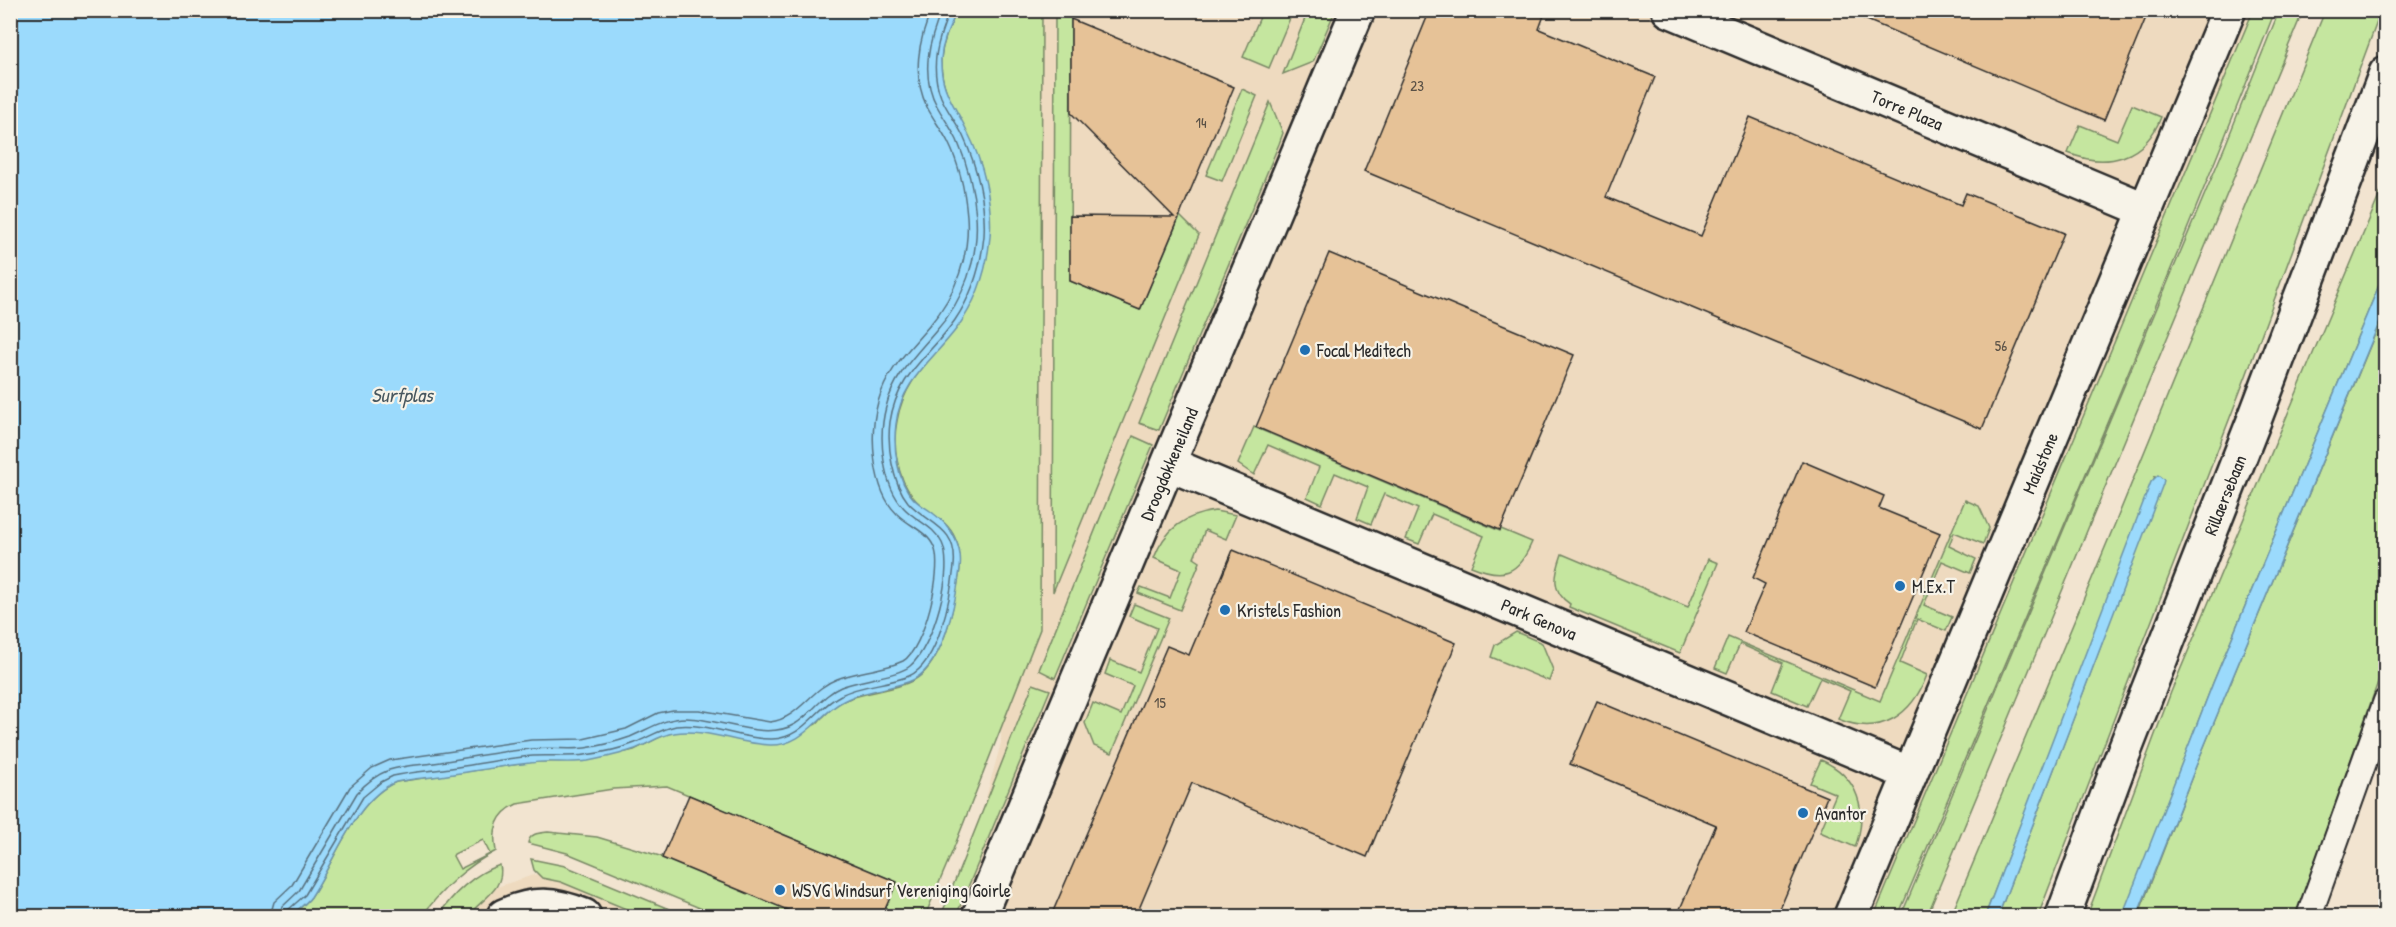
<svg xmlns="http://www.w3.org/2000/svg" width="2396" height="927" viewBox="0 0 2396 927" font-family="'Patrick Hand',sans-serif">
  <style>
    .built { fill: #eedabf }
    .green { fill: #c5e69f; stroke: #788865; stroke-width: 1.5; fill-rule: evenodd }
    .water { fill: #9bdafc; stroke: #6e94a8; stroke-width: 1.5 }
    .lines { fill: none; stroke-linecap: round; stroke-linejoin: round }
    .shore { stroke: #58717f; stroke-width: 1.5 }
    .building { fill: #e6c297; stroke: #2b2b2b; stroke-width: 1.5 }
    .lane-casing { stroke: #2b2b2b; stroke-width: 28 }
    .street-casing { stroke: #2b2b2b; stroke-width: 38 }
    .secondary-casing { stroke: #2b2b2b; stroke-width: 38 }
    .lane { stroke: #f7f3e8; stroke-width: 24 }
    .street { stroke: #f7f3e8; stroke-width: 33 }
    .secondary { stroke: #f7f3e8; stroke-width: 33 }
    .poi-dot { fill: #1f6fb2; stroke: #f7f3e8; stroke-width: 2 }
    .labels { text-anchor: middle; dominant-baseline: central; stroke-width: 4.5; stroke-linejoin: round; paint-order: stroke }
    .number-label { font-size: 15px; fill: #5a5146 }
    .street-label { font-size: 18px; fill: #2b2b2b; stroke: #f7f3e8 }
    .poi-label { font-size: 18px; fill: #2b2b2b; stroke: #f7f3e8; text-anchor: start }
    .water-label { font-size: 20px; font-style: italic; fill: #47575f; stroke: #f7f3e8 }
  </style>
  <rect width="100%" height="100%" fill="#f2e4d0"/>
  <filter id="ink" filterUnits="userSpaceOnUse"><feTurbulence type="fractalNoise" baseFrequency=".0167" numOctaves="2"/><feDisplacementMap in="SourceGraphic" scale="12" xChannelSelector="R" yChannelSelector="G"/><feConvolveMatrix kernelMatrix="1 2 1 2 8 2 1 2 1" color-interpolation-filters="sRGB"/></filter>
  <g filter="url(#ink)">
    <g class="built">
      <polygon points="1012,11 2260,11 1877,916 947,916 964,877 1001,743"/>
      <polygon points="540,873 662,916 456,916 472,895"/>
    </g>
    <g class="green">
      <polygon points="1071,10 1070,281 1140,310 1180,216 1199,235 1053,592 1055,11"/>
      <polygon points="1263,10 1293,11 1269,68 1243,57"/>
      <path d="M957 11H1042L1040 629 953 850 925 916H882L896 882 667 786 613 789 517 804C496 814 492 830 496 851 465 867 443 888 422 916H290C297 910 306 904 311 897 335 861 355 799 396 782L533 762 585 761 634 750 666 734 676 732C713 729 750 729 786 727 794 726 809 728 816 724 819 722 820 719 823 717 831 708 840 701 851 698 871 691 895 690 914 680 937 668 949 626 954 602 958 581 965 559 955 538 946 517 925 513 913 497 897 478 892 444 897 421 903 386 923 367 945 342 976 306 993 260 989 213 988 192 983 169 975 150 962 120 939 92 941 58 943 40 950 26 957 11ZM483 840 490 854 460 869 453 856 454 854Z"/>
      <polygon points="1308,11 1335,11 1313,62 1283,74"/>
      <path d="M2253 11H2275C2155 315 2026 616 1898 916H1874Z"/>
      <polygon points="2279,11 2303,11 1927,916 1901,916 2225,146"/>
      <polygon points="2325,11 2381,11 2246,376 2038,916 1998,916 2102,643 2155,476 1985,916 1951,916 2114,526"/>
      <polygon points="1242,89 1257,96 1222,181 1206,175"/>
      <polygon points="1270,102 1283,133 1279,144 1159,430 1139,423"/>
      <path d="M2132 105 2161 117C2145 159 2107 169 2068 153L2080 125 2117 140Z"/>
      <polygon points="2385,182 2385,271 2213,683 2123,916 2087,916 2171,692"/>
      <polygon points="2385,310 2385,662 2296,916 2138,916 2196,766"/>
      <path d="M1254 427 1500 531 1501 529 1532 542C1518 575 1503 579 1471 566L1484 536 1432 514 1419 544 1406 539 1418 509 1384 494 1371 524 1357 518 1368 487 1335 473 1322 504 1307 497 1319 467 1268 445 1254 475 1238 464Z"/>
      <polygon points="1133,436 1153,445 1055,678 1039,670"/>
      <path d="M1965 500 1979 506 1989 528 1983 544 1954 532 1949 546 1976 559 1970 573 1942 561 1924 605 1952 617 1946 631 1917 619 1900 663 1927 675C1912 715 1881 737 1838 719L1850 691 1820 678 1807 706 1772 691 1783 663 1740 644 1727 673 1715 668 1728 637 1880 701Z"/>
      <path d="M1215 511 1236 515 1226 539 1205 530 1194 558 1200 562 1180 610 1138 593 1141 587 1170 598 1181 570 1154 558C1165 529 1185 515 1215 511Z"/>
      <path d="M1562 554 1688 607 1708 559 1718 563 1680 653 1569 607 1570 604C1550 591 1555 574 1562 554Z"/>
      <polygon points="1134,604 1169,618 1112,753 1094,746 1085,723 1093,703 1121,715 1133,686 1105,674 1110,660 1139,672 1157,628 1129,616"/>
      <polygon points="1516,632 1542,643 1553,670 1549,681 1491,657 1495,645"/>
      <polygon points="1033,684 1050,690 956,916 941,916"/>
      <path d="M1821 760C1858 776 1869 811 1855 847L1820 832 1836 794 1810 783Z"/>
      <path d="M548 832 597 837 663 857 802 916H719L567 853 528 843C530 833 539 833 548 832Z"/>
      <polygon points="531,859 565,866 686,916 643,916 561,882 542,878 534,870"/>
      <path d="M500 865C506 889 480 900 468 916H438C452 895 474 873 500 865Z"/>
    </g>
    <g class="water">
      <path d="M10 11H957C950 27 942 41 941 59 940 90 955 105 967 131 983 162 993 202 990 237 987 270 977 301 957 328 933 360 901 381 896 424 893 447 897 481 913 498 918 504 928 509 934 514 952 527 963 547 960 569 956 601 943 671 908 682 886 690 860 691 840 703 816 718 802 746 770 745 738 744 706 728 674 733 659 735 647 745 632 750 618 755 603 758 588 761 569 764 549 760 530 763 500 766 470 772 441 776 426 778 410 779 396 782 355 799 335 861 311 897 306 904 297 910 290 916H11Z"/>
      <polygon points="2385,271 2385,309 2196,766 2137,916 2122,916 2213,683"/>
      <polygon points="2158,475 2164,480 2163,484 1998,916 1985,916 2151,482"/>
    </g>
    <g class="lines">
      <g class="shore">
        <path d="M270 916 274 902 292 885 350 787 372 768 390 760 531 740 583 739 626 729 658 713 673 710H699L770 722C800 718 810 689 837 679 855 672 887 669 903 661 924 649 944 568 934 547 927 531 909 526 897 514 872 490 869 434 878 402 887 369 909 350 930 325 956 294 970 256 967 216 965 191 959 164 948 142 942 130 933 119 927 107 912 76 918 40 932 10"/>
        <path d="M279 916 282 907 299 891 357 793C366 783 376 775 389 770 403 765 419 765 434 763 467 758 500 751 532 749 550 747 568 750 585 748 600 746 616 742 630 737 649 729 664 718 686 718 719 718 765 742 795 724 812 714 822 695 841 687 858 680 898 676 910 666 933 647 955 570 942 543 934 526 916 521 904 508 882 485 878 436 886 407 894 375 915 356 936 331 964 300 979 258 976 216 974 190 967 163 957 140 951 128 943 117 937 106 920 75 929 40 942 10"/>
        <path d="M287 916 288 910 305 895 363 797 381 782 393 776C412 772 431 771 451 768 478 764 506 758 533 756 550 755 568 757 585 755 601 753 620 749 635 743 649 737 661 729 676 726 709 722 740 740 772 739 804 738 815 708 841 695 862 684 887 685 909 676 939 663 951 595 954 566 958 526 927 524 908 502 892 482 887 446 890 422 897 374 930 356 955 320 972 295 981 267 984 236 986 203 977 166 963 136 957 123 947 111 941 97 929 67 938 38 950 10"/>
      </g>
    </g>
    <g class="building">
      <polygon points="1430,10 1546,10 1539,29 1655,77 1606,197 1701,236 1750,117 1961,205 1966,193 2064,233 1982,429 1364,171"/>
      <polygon points="1843,10 2149,10 2104,120"/>
      <polygon points="1071,19 1234,87 1140,310 1070,281 1070,216 1174,217 1071,113"/>
      <polygon points="1329,253 1574,355 1500,530 1256,427"/>
      <polygon points="1802,461 1884,496 1879,508 1940,533 1875,687 1744,632 1765,584 1753,578"/>
      <polygon points="1233,550 1456,643 1367,857 1192,783 1136,916 1051,916 1167,646 1189,655"/>
      <polygon points="1597,701 1827,797 1777,916 1677,916 1716,825 1570,764"/>
      <polygon points="689,795 897,882 882,916 802,916 662,858"/>
    </g>
    <g class="lines">
      <defs>
        <polyline id="lane" points="2309,916 2386,701"/>
        <g id="street">
          <polyline points="1669,10 2146,210"/>
          <polyline points="1169,464 1910,774"/>
          <path d="M504 916C534 902 554 904 584 916"/>
          <polyline points="979,916 1358,10"/>
          <polyline points="1851,916 2229,10"/>
        </g>
        <polyline id="secondary" points="2063,916 2120,762 2255,418 2386,73"/>
      </defs>
      <use href="#lane" class="lane-casing"/>
      <use href="#street" class="street-casing"/>
      <use href="#secondary" class="secondary-casing"/>
      <use href="#lane" class="lane"/>
      <use href="#street" class="street"/>
      <use href="#secondary" class="secondary"/>
    </g>
  </g>
  <g class="poi-dot">
    <circle cx="1305" cy="350" r="6"/>
    <circle cx="1900" cy="586" r="6"/>
    <circle cx="1225" cy="610" r="6"/>
    <circle cx="1803" cy="813" r="6"/>
    <circle cx="780" cy="890" r="6"/>
  </g>
  <g class="labels">
    <g class="number-label">
      <text x="1417" y="85">23</text>
      <text x="1201" y="122">14</text>
      <text x="2001" y="345">56</text>
      <text x="1160" y="702">15</text>
    </g>
    <g class="street-label">
      <text transform="translate(1907 110) rotate(23)">Torre Plaza</text>
      <text transform="translate(2040 463) rotate(-67)">Maidstone</text>
      <text transform="translate(1169 464) rotate(-67)">Droogdokkeneiland</text>
      <text transform="translate(2225 495) rotate(-68)">Rillaersebaan</text>
      <text transform="translate(1539 619) rotate(23)">Park Genova</text>
    </g>
    <g class="poi-label">
      <text x="1317" y="350">Focal Meditech</text>
      <text x="1912" y="586">M.Ex.T</text>
      <text x="1237" y="610">Kristels Fashion</text>
      <text x="1815" y="813">Avantor</text>
      <text x="792" y="890">WSVG Windsurf Vereniging Goirle</text>
    </g>
    <g class="water-label">
      <text x="402" y="394">Surfplas</text>
    </g>
  </g>
  <rect width="2396" height="927" fill="none" stroke="#f7f3e8" stroke-width="36"/>
  <rect x="18" y="18" width="2360" height="891" fill="none" stroke="#2b2b2b" stroke-width="2" filter="url(#ink)"/>
</svg>
